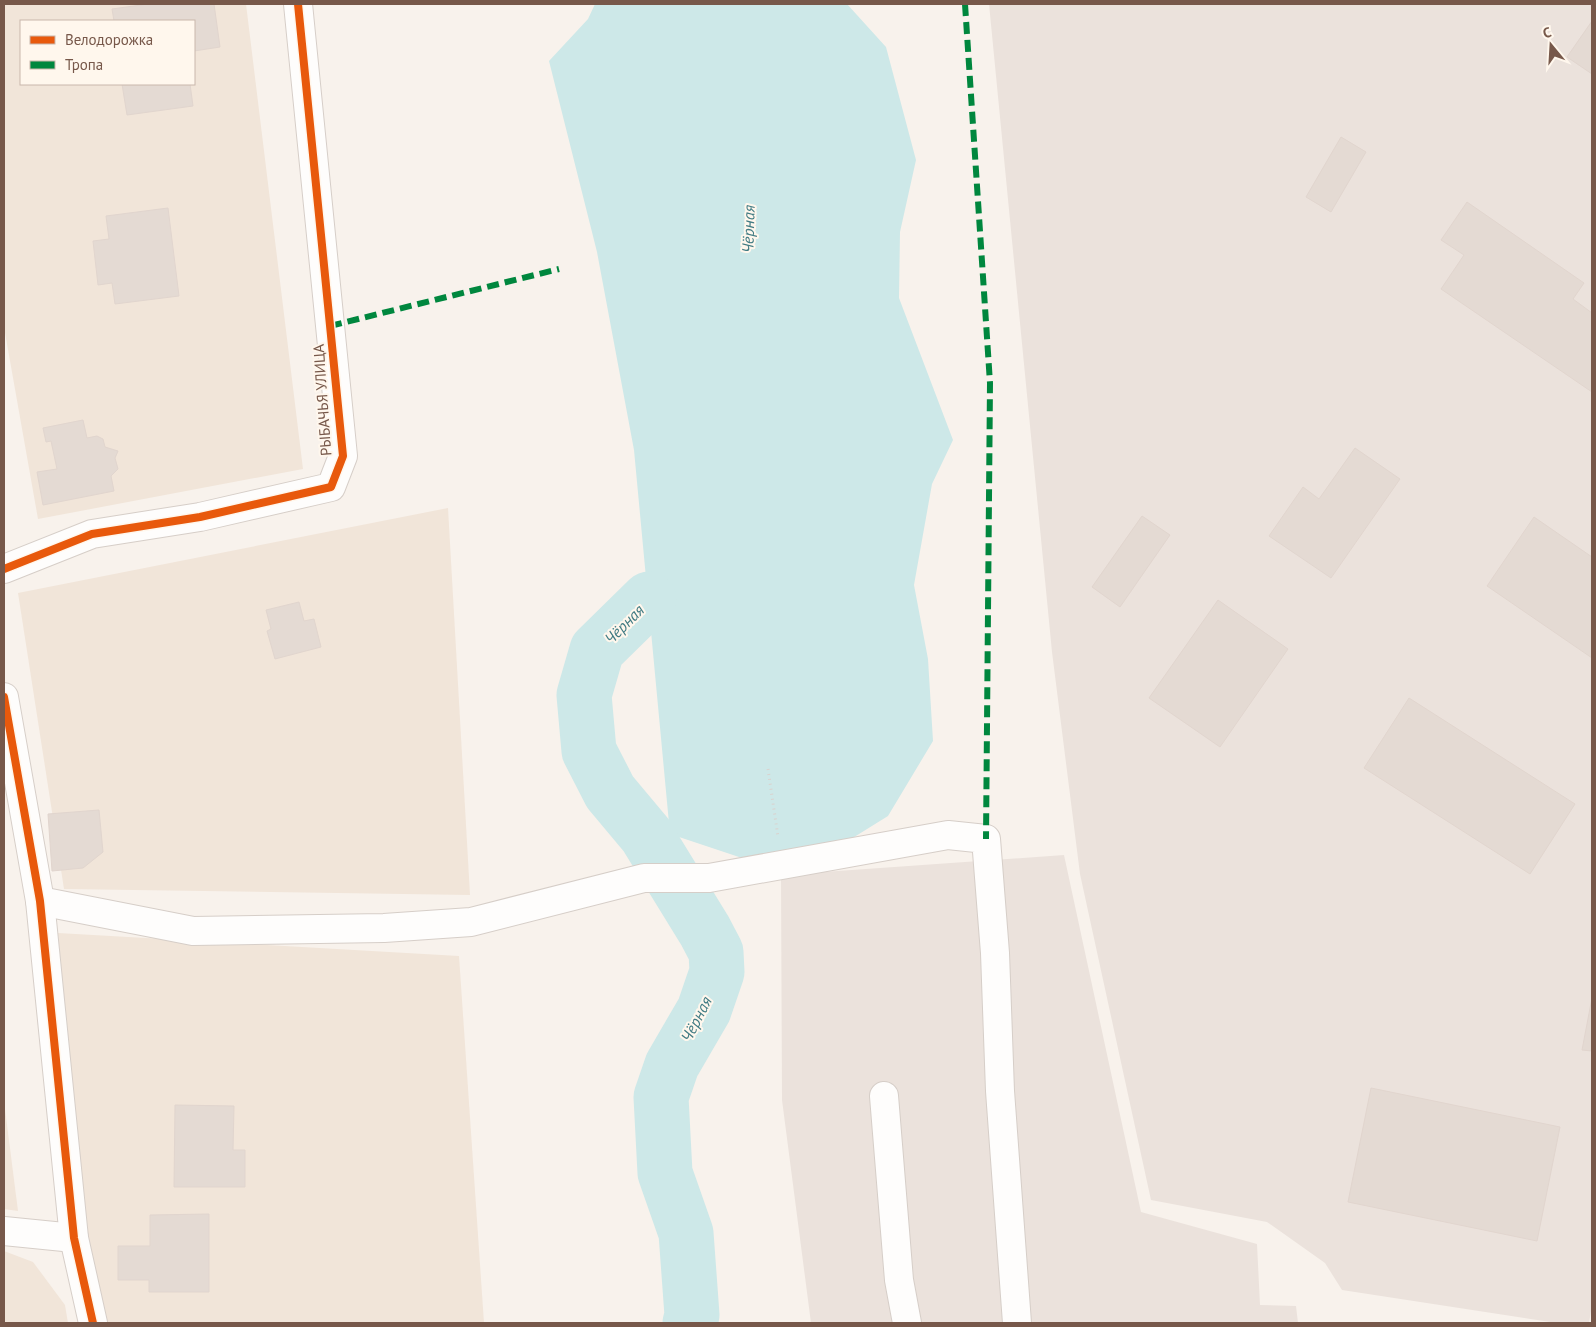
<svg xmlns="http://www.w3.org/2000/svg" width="1596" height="1327" viewBox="0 0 1596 1327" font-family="'PT Sans',sans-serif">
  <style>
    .residential { fill: #f1e5d9; fill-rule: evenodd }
    .industrial { fill: #ebe2dc }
    .water { fill: #cde8e8 }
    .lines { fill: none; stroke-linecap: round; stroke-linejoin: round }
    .river { stroke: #cde8e8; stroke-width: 55 }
    .building { fill: #e4dad3; stroke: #e1d5ce }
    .minor-casing { stroke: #d6cec8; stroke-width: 30 }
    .path { stroke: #dad2ce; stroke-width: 3; stroke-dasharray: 1 4; stroke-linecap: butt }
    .minor { stroke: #fefdfc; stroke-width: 28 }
    .quiet { stroke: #00873e; stroke-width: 6; stroke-dasharray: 12 6; stroke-linecap: butt }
    .cycleway-casing { stroke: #fff7ed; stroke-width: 11 }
    .cycleway { stroke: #e8590c; stroke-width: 8 }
    .labels { text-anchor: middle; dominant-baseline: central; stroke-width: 4; stroke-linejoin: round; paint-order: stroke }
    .street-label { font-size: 15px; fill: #77584a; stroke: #fff7ed }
    .water-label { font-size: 16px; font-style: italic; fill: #417b83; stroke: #fff7ed }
  </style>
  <rect width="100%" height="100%" fill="#f8f2ec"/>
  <g class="residential">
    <path d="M4 4H246L303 469 38 519 4 327ZM21 21H194V84H21Z"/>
    <polygon points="448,508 470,895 64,889 18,593"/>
    <polygon points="58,933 459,956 484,1323 106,1323 84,1233"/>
    <polygon points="4,1101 18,1211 4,1209"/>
    <polygon points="4,1251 33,1262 65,1305 68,1323 4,1323"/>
  </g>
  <g class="industrial">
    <polygon points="989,4 1592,4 1592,1305 1589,1323 1557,1323 1342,1290 1325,1263 1267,1222 1151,1200 1080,874 1052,652"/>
    <polygon points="1064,855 1141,1212 1257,1244 1260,1305 1296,1306 1298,1323 811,1323 782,1100 781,875"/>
  </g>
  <polygon class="water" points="595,4 847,4 886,47 916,160 900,232 899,298 953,440 932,484 914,585 928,659 933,741 888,816 851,839 748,860 670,834 634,450 597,252 549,61 588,19"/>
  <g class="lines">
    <polyline class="river" points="649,599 597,650 584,695 589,751 610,792 646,835 705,931 716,952 717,972 704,1010 672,1065 661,1097 665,1173 686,1233 692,1315 690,1323"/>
  </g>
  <g class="building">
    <polygon points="148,4 214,4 220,47 194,51 194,21 114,21 112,9"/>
    <polygon points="1592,21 1592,74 1567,57"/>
    <polygon points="122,84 190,84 193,106 127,115"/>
    <polygon points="1341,137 1366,152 1331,212 1306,197"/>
    <polygon points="1467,202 1584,283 1573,299 1592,313 1592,392 1441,289 1464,255 1441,240"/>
    <polygon points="168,208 179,296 115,304 112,283 98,285 93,241 109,239 106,216"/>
    <polygon points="83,420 87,438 97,436 103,439 105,447 118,451 115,458 118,469 111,476 114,491 43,505 37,472 57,469 51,441 46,442 43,428"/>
    <polygon points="1355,448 1400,479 1331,578 1269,536 1303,487 1319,499"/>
    <polygon points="1142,516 1170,535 1120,607 1092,587"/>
    <polygon points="1534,517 1592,557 1592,658 1487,586"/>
    <polygon points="1218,600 1288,649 1220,747 1149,698"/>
    <polygon points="299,602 304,621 314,619 321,647 275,659 267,631 271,629 266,610"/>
    <polygon points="1409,698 1575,804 1530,874 1364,768"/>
    <polygon points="99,810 103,852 83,868 52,871 48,814"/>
    <polygon points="1592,998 1592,1051 1582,1050"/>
    <polygon points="1371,1088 1560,1127 1537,1241 1348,1202"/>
    <polygon points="175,1105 234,1106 233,1150 245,1150 245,1187 174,1187"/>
    <polygon points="209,1214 209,1292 149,1292 149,1280 118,1280 118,1246 150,1246 150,1215"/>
  </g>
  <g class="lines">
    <defs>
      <g id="minor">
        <polyline points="4,569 92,534 200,517 331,487 343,456 298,4"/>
        <polyline points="4,697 40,901 74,1238 93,1323"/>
        <polyline points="40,901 193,931 384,928 471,922 644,878 709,878 948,835 986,839 995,953 1000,1091 1017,1323"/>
        <polyline points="884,1096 899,1280 907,1323"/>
        <polyline points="4,1231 74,1238"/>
      </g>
    </defs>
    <use href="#minor" class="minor-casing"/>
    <polyline class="path" points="768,769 778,837"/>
    <use href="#minor" class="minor"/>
    <g class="quiet">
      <polyline points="965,4 990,383 986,839"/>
      <polyline points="330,326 559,269"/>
    </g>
    <defs>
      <g id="cycleway">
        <polyline points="4,569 92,534 200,517 331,487 343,456 298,4"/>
        <polyline points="4,697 40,901 74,1238 93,1323"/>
      </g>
    </defs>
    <use href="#cycleway" class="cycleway-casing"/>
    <use href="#cycleway" class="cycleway"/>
  </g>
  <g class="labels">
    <g class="street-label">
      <text transform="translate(322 400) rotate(-94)">РЫБАЧЬЯ УЛИЦА</text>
    </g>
    <g class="water-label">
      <text transform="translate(748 229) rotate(-88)">Чёрная</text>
      <text transform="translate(624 624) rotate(-45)">Чёрная</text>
      <text transform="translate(696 1019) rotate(-63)">Чёрная</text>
    </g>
  </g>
  <rect width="1596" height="1327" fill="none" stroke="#77584a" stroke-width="10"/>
  <rect x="20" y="20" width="175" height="65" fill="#fff7ed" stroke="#c9b7ac"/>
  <rect x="30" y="36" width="25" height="8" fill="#e8590c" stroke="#c9b7ac"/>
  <text x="65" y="45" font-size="15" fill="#77584a">Велодорожка</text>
  <rect x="30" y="61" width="25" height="8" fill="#00873e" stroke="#c9b7ac"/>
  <text x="65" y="70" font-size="15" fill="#77584a">Тропа</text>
  <g transform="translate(1551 45) rotate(342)" stroke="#fff7ed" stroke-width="4" paint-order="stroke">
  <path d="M0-4L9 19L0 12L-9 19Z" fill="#77584a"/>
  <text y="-8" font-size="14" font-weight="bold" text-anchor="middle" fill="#77584a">С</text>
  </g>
</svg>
